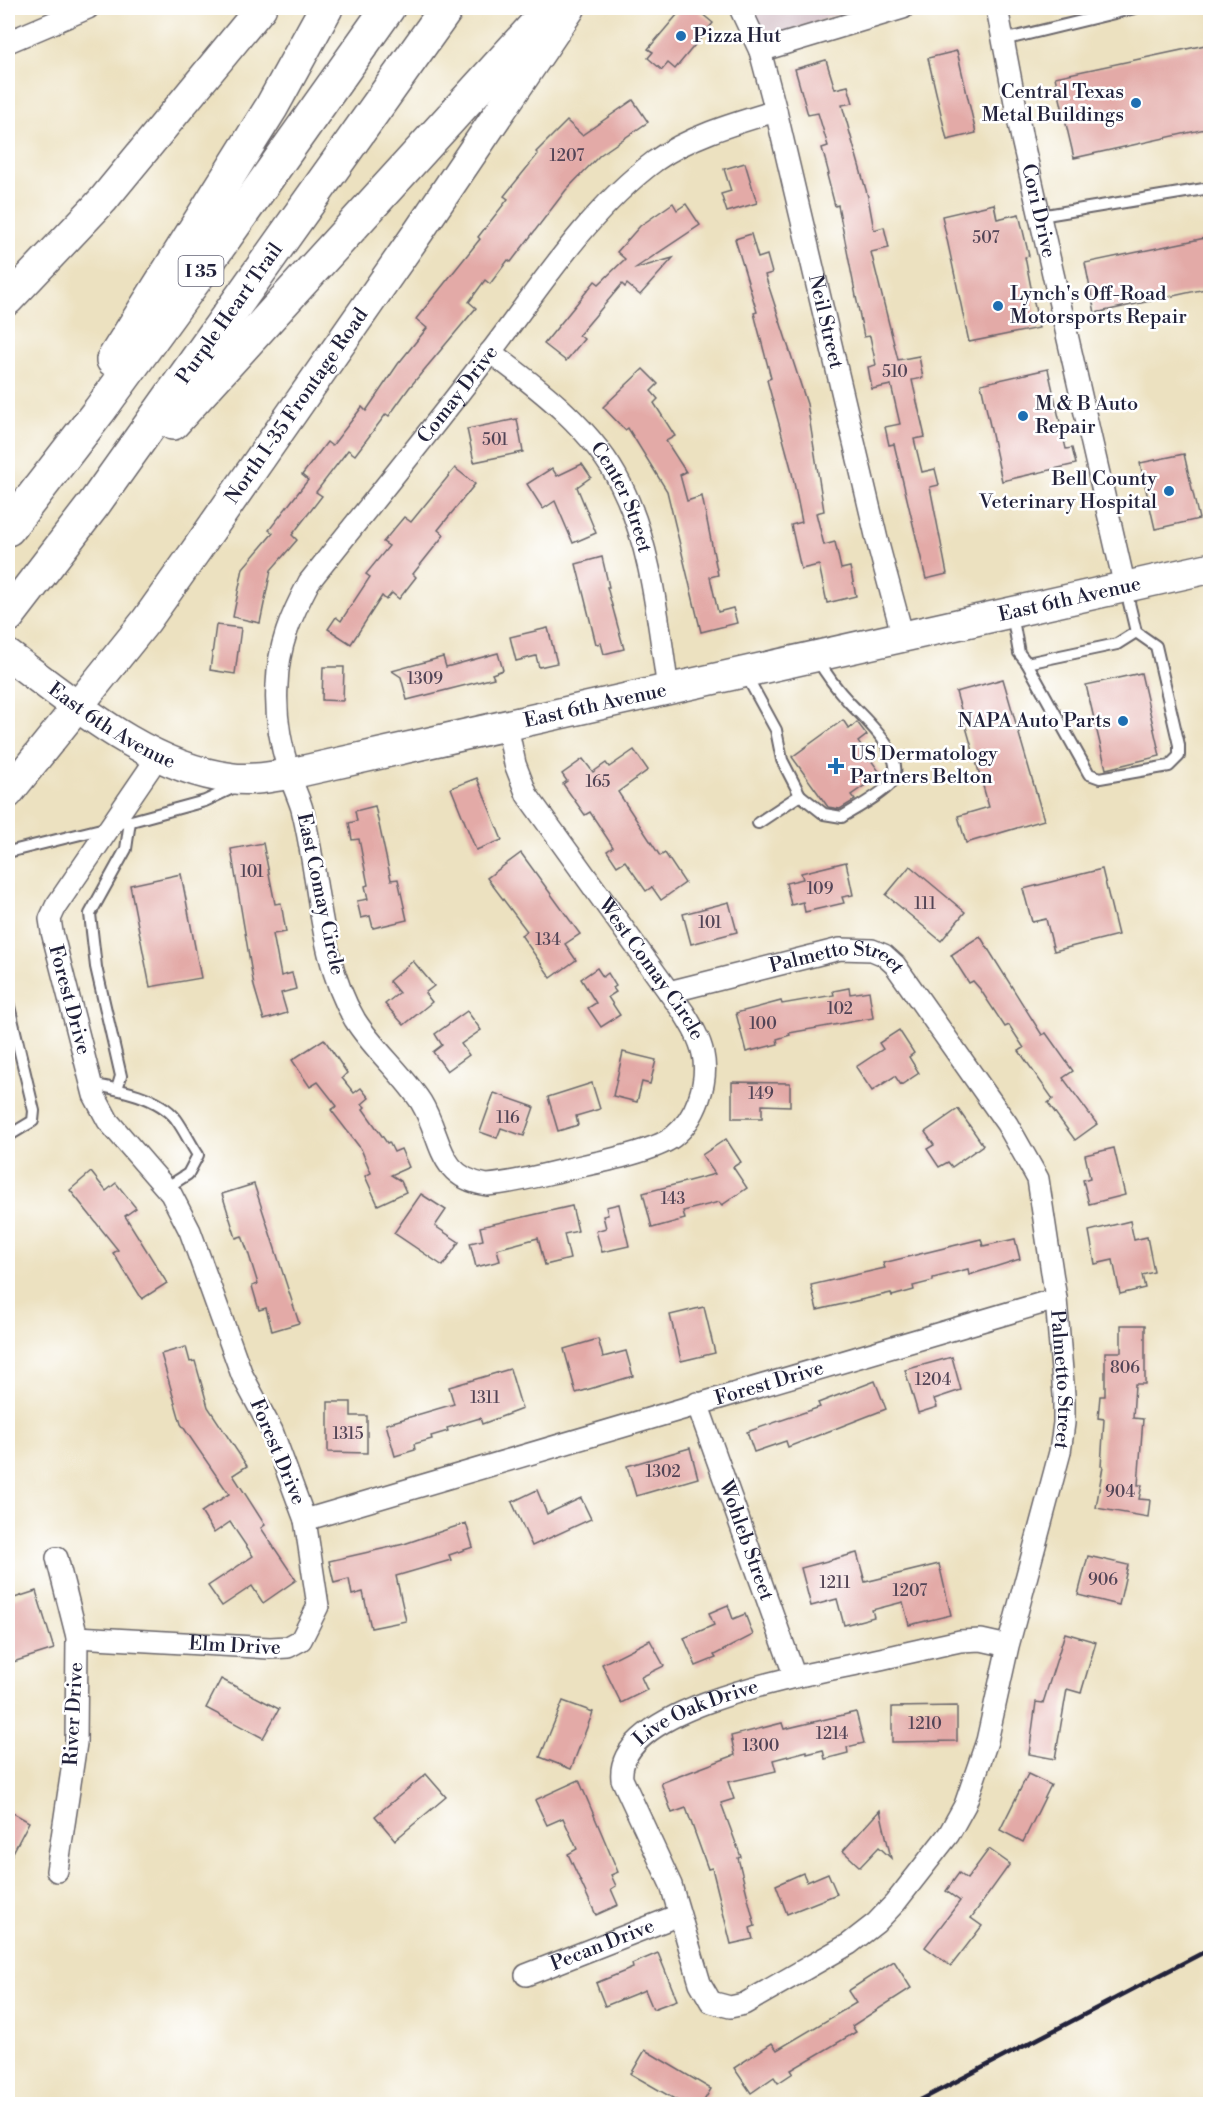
<svg xmlns="http://www.w3.org/2000/svg" width="1218" height="2112" viewBox="0 0 1218 2112" font-family="'Libre Bodoni',serif">
  <style>
    .industrial { fill: #d2bdc5 }
    .building { fill: #e3aaa7 }
    .lines { fill: none; stroke-linecap: round; stroke-linejoin: round }
    .service-casing { stroke: #69656a; stroke-width: 14 }
    .minor-casing { stroke: #69656a; stroke-width: 24 }
    .secondary-casing { stroke: #69656a; stroke-width: 33 }
    .motorway-casing { stroke: #69656a; stroke-width: 36 }
    .service { stroke: #fff; stroke-width: 10 }
    .minor { stroke: #fff; stroke-width: 21 }
    .secondary { stroke: #fff; stroke-width: 30 }
    .motorway { stroke: #fff; stroke-width: 33 }
    .rail { stroke: #22223b; stroke-width: 4.5 }
    .poi-dot { fill: #1f6fb2; stroke: #fff; stroke-width: 2 }
    .labels { text-anchor: middle; dominant-baseline: central; stroke-width: 5; stroke-linejoin: round; paint-order: stroke }
    .number-label { font-size: 16px; fill: #524456 }
    .shield { fill: #fff; stroke: #646476; stroke-width: 1.5 }
    .shield-label { font-size: 18px; font-weight: bold; fill: #22223b }
    .poi-label { font-size: 20px; fill: #22223b; stroke: #fff; text-anchor: start }
    .street-label { font-size: 20px; fill: #22223b; stroke: #fff }
  </style>
  <rect width="100%" height="100%" fill="#fff"/>
  <filter id="ink" filterUnits="userSpaceOnUse"><feTurbulence type="fractalNoise" baseFrequency=".0167" numOctaves="2"/><feDisplacementMap in="SourceGraphic" scale="12" xChannelSelector="R" yChannelSelector="G"/><feConvolveMatrix kernelMatrix="1 2 1 2 8 2 1 2 1" color-interpolation-filters="sRGB"/></filter>
  <filter id="wash" filterUnits="userSpaceOnUse"><feTurbulence type="fractalNoise" baseFrequency=".008" numOctaves="4" result="noise"/><feDisplacementMap in="SourceGraphic" scale="24" xChannelSelector="R" yChannelSelector="G"/><feGaussianBlur stdDeviation="1.35" result="paint"/><feColorMatrix in="noise" values="0 0 0 0 0 0 0 0 0 0 0 0 0 0 0 0 0 1.4 0 .05"/><feComposite in="paint" operator="in"/></filter>
  <g filter="url(#wash)">
    <rect width="100%" height="100%" fill="#ece1c0"/>
    <polygon class="industrial" points="761,8 860,8 772,37 763,35 753,17"/>
    <g id="blocks">
      <g class="building">
        <polygon points="683,8 695,8 713,23 675,69 668,63 662,70 648,58 653,52 648,49"/>
        <polygon points="1210,44 1210,128 1074,158 1055,77"/>
        <polygon points="957,51 976,133 947,140 928,58"/>
        <polygon points="826,60 835,89 848,86 853,103 842,105 868,197 874,230 884,227 889,248 871,252 898,360 919,356 923,378 912,380 925,437 914,439 922,472 935,469 939,485 930,487 947,574 926,579 894,444 889,445 885,427 900,424 891,385 872,389 868,367 876,365 870,336 864,337 838,205 835,206 827,175 829,174 822,148 828,146 818,113 808,115 795,69"/>
        <polygon points="633,100 648,122 600,155 566,190 511,262 508,260 490,284 485,280 469,302 476,308 409,388 389,416 386,414 355,455 348,450 316,492 322,496 292,535 297,540 271,570 260,623 233,617 243,568 273,533 269,530 308,480 302,475 327,442 332,446 362,407 366,411 398,364 427,328 416,319 480,239 478,237 508,199 504,196 538,154 536,152 567,121 582,135"/>
        <polygon points="745,163 757,203 727,212 721,194 731,191 724,169"/>
        <polygon points="673,203 677,210 686,204 700,225 634,269 673,258 640,295 627,284 625,287 622,284 579,335 584,339 566,361 544,344 595,281 599,284 625,259 617,252 640,226"/>
        <polygon points="994,204 997,219 1019,214 1029,256 1025,257 1039,328 969,342 942,216"/>
        <polygon points="751,234 758,258 767,255 772,273 765,275 807,404 824,511 816,513 824,545 835,542 841,569 850,567 856,596 827,603 819,565 801,569 791,525 802,522 791,468 767,380 771,378 754,313 757,312 735,239"/>
        <polygon points="1210,237 1210,288 1095,313 1085,263"/>
        <polygon points="643,369 658,384 651,391 658,399 654,403 675,436 666,441 686,472 680,475 687,501 702,496 718,575 710,577 718,612 733,608 737,623 701,632 667,491 628,428 625,430 603,407"/>
        <polygon points="1048,369 1066,449 1072,448 1076,464 1002,481 981,384"/>
        <polygon points="517,419 523,452 474,462 467,429"/>
        <polygon points="1184,454 1199,519 1155,529 1140,463"/>
        <polygon points="582,464 591,477 577,487 596,533 573,543 555,501 543,509 527,484 552,468 557,476"/>
        <polygon points="455,468 475,484 438,530 444,535 413,574 416,577 399,599 392,593 386,600 382,596 351,644 328,629 336,617 341,621 370,577 366,574 389,546 383,542 404,517 411,522"/>
        <polygon points="602,557 609,587 607,587 624,649 604,654 601,643 596,644 576,564"/>
        <polygon points="216,625 241,628 235,674 210,670"/>
        <polygon points="548,628 557,663 539,667 536,656 516,661 510,637"/>
        <polygon points="498,653 503,670 492,674 494,678 407,700 401,677 392,671 443,657 446,667"/>
        <polygon points="323,667 344,667 343,701 322,700"/>
        <polygon points="1141,673 1160,756 1106,769 1086,685"/>
        <polygon points="1003,679 1044,820 966,843 958,816 989,807 956,692"/>
        <polygon points="843,720 849,729 857,722 867,735 858,742 881,774 851,795 855,800 840,809 828,807 792,757"/>
        <polygon points="634,750 648,770 618,792 660,856 665,853 685,883 661,900 652,887 646,891 625,861 617,866 607,851 613,847 590,812 585,815 563,784 567,781 562,774 583,759 593,772 606,763 609,767"/>
        <polygon points="477,778 502,840 476,850 451,788"/>
        <polygon points="375,806 391,880 398,879 407,920 373,928 370,916 361,918 357,901 368,899 365,886 368,885 359,839 352,840 349,823 357,821 355,811"/>
        <polygon points="263,843 275,904 281,903 286,932 273,934 281,976 292,973 296,989 281,993 287,1013 264,1020 254,986 231,849"/>
        <polygon points="521,853 580,934 565,944 576,960 551,978 521,935 527,931 487,878"/>
        <polygon points="846,862 853,895 842,897 844,903 805,912 803,902 791,905 786,883 803,879 801,873"/>
        <polygon points="910,866 965,912 941,941 886,895"/>
        <polygon points="1102,869 1118,935 1054,951 1046,919 1032,922 1023,889"/>
        <polygon points="181,874 201,978 150,987 130,885"/>
        <polygon points="729,902 737,932 691,944 683,914"/>
        <polygon points="980,936 1042,1035 1046,1033 1073,1071 1063,1078 1097,1124 1075,1140 1048,1103 1053,1099 1019,1051 1024,1048 1009,1025 1005,1027 980,989 973,981 969,983 951,955"/>
        <polygon points="413,961 434,986 425,993 432,1002 404,1025 385,1004 399,993 389,981"/>
        <polygon points="597,968 603,977 608,973 616,986 613,988 616,992 608,997 620,1015 601,1027 588,1008 596,1003 581,979"/>
        <polygon points="849,988 850,994 869,991 873,1018 789,1033 790,1035 777,1039 778,1044 746,1052 736,1013 781,1001 782,1004 834,995 833,991"/>
        <polygon points="467,1011 481,1030 461,1044 469,1055 447,1071 433,1052 442,1045 435,1034"/>
        <polygon points="899,1030 914,1053 909,1057 919,1073 901,1085 895,1076 872,1091 856,1067 883,1049 879,1043"/>
        <polygon points="324,1039 347,1073 342,1078 354,1093 361,1088 369,1098 362,1104 365,1107 363,1109 387,1143 389,1142 394,1152 401,1149 409,1167 391,1175 401,1181 406,1192 378,1205 365,1176 371,1173 361,1149 331,1110 337,1106 318,1082 310,1087 292,1060"/>
        <polygon points="623,1052 656,1060 650,1084 642,1082 637,1102 613,1096"/>
        <polygon points="732,1082 790,1083 790,1106 762,1105 762,1118 732,1118"/>
        <polygon points="592,1083 600,1109 576,1116 578,1125 558,1131 548,1097"/>
        <polygon points="494,1093 534,1107 524,1136 501,1128 497,1138 480,1132"/>
        <polygon points="958,1109 983,1145 952,1167 948,1162 939,1167 927,1149 934,1145 925,1132"/>
        <polygon points="726,1139 741,1162 733,1167 747,1188 722,1205 719,1202 683,1211 685,1219 652,1228 643,1193 715,1174 702,1155"/>
        <polygon points="1114,1148 1125,1195 1089,1204 1083,1180 1090,1178 1085,1155"/>
        <polygon points="91,1172 106,1191 116,1183 136,1208 125,1216 167,1283 142,1299 113,1253 118,1250 70,1190"/>
        <polygon points="254,1184 299,1323 272,1331 266,1308 259,1310 252,1286 258,1284 248,1252 242,1236 236,1238 222,1194"/>
        <polygon points="421,1194 446,1210 435,1226 459,1242 443,1266 394,1233"/>
        <polygon points="619,1204 629,1246 602,1252 596,1231 606,1228 603,1216 608,1215 606,1207"/>
        <polygon points="572,1206 578,1231 564,1234 570,1259 545,1265 538,1238 497,1249 500,1261 476,1267 470,1243 483,1240 480,1227"/>
        <polygon points="1130,1221 1134,1240 1147,1237 1154,1272 1142,1275 1145,1288 1120,1294 1113,1260 1095,1264 1089,1231"/>
        <polygon points="981,1239 983,1246 1015,1239 1020,1259 969,1275 968,1269 933,1278 933,1281 913,1286 914,1290 892,1296 891,1293 817,1310 811,1285 885,1268 883,1263"/>
        <polygon points="704,1307 715,1353 681,1361 670,1315"/>
        <polygon points="1121,1325 1145,1325 1145,1384 1135,1384 1133,1418 1143,1419 1138,1485 1142,1485 1139,1499 1150,1500 1148,1517 1096,1508 1103,1466 1101,1466 1104,1419 1098,1418 1100,1396 1105,1396 1105,1352 1121,1352"/>
        <polygon points="598,1339 603,1357 626,1351 633,1376 576,1393 564,1349"/>
        <polygon points="186,1347 190,1362 195,1361 208,1407 247,1466 233,1475 265,1525 261,1528 296,1580 263,1603 252,1586 222,1606 208,1586 253,1556 230,1522 214,1533 201,1512 229,1494 181,1424 161,1354"/>
        <polygon points="952,1357 961,1390 934,1399 937,1407 918,1413 905,1370"/>
        <polygon points="510,1369 522,1409 482,1424 480,1418 447,1428 448,1431 431,1436 432,1439 414,1444 415,1450 395,1456 386,1424 454,1404 449,1387"/>
        <polygon points="875,1381 886,1409 788,1447 786,1441 754,1452 747,1432 820,1407 818,1403"/>
        <polygon points="328,1402 351,1402 351,1416 367,1416 367,1453 328,1452"/>
        <polygon points="690,1448 698,1478 636,1496 627,1466"/>
        <polygon points="537,1490 547,1514 581,1498 591,1519 532,1546 512,1502"/>
        <polygon points="466,1523 473,1547 449,1555 451,1560 396,1576 406,1621 371,1628 363,1592 352,1595 349,1579 334,1583 329,1561 404,1544"/>
        <polygon points="857,1553 865,1582 939,1564 951,1615 909,1625 903,1602 872,1610 874,1617 844,1625 837,1599 811,1606 801,1568"/>
        <polygon points="1088,1556 1128,1565 1119,1605 1078,1595"/>
        <polygon points="36,1591 54,1649 13,1662 8,1644 8,1600"/>
        <polygon points="728,1605 733,1619 745,1614 753,1635 714,1655 716,1658 696,1666 684,1638 714,1625 709,1613"/>
        <polygon points="1065,1633 1096,1642 1081,1693 1067,1689 1055,1759 1029,1754 1036,1702 1043,1703"/>
        <polygon points="650,1640 664,1666 641,1677 647,1690 621,1703 602,1664"/>
        <polygon points="221,1679 279,1709 263,1738 206,1708"/>
        <polygon points="563,1701 593,1712 571,1769 540,1757"/>
        <polygon points="957,1706 957,1741 892,1742 892,1707"/>
        <polygon points="856,1712 864,1743 847,1747 848,1753 825,1759 823,1750 807,1754 807,1751 773,1760 776,1771 728,1782 734,1799 721,1803 741,1857 738,1858 755,1926 750,1928 753,1939 731,1944 712,1868 708,1869 686,1808 672,1813 661,1783 735,1755 731,1736 782,1723 784,1729"/>
        <polygon points="426,1774 446,1797 395,1840 375,1816"/>
        <polygon points="1028,1774 1051,1785 1023,1842 1000,1830"/>
        <polygon points="579,1780 618,1872 611,1875 616,1886 611,1889 618,1905 596,1915 568,1854 577,1849 563,1818 547,1825 535,1800"/>
        <polygon points="8,1810 29,1822 8,1862"/>
        <polygon points="880,1810 891,1858 879,1847 860,1867 843,1851"/>
        <polygon points="989,1849 1010,1864 971,1918 982,1926 951,1966 925,1947 960,1901 946,1891 959,1873 967,1879"/>
        <polygon points="803,1873 807,1882 828,1873 837,1894 787,1914 776,1885"/>
        <polygon points="658,1953 677,2000 653,2009 645,1990 605,2006 596,1983 633,1968 632,1964"/>
        <polygon points="894,1961 911,1988 852,2026 856,2032 791,2070 793,2073 778,2083 774,2077 751,2093 734,2068 772,2043 777,2050 856,2003 848,1991"/>
        <polygon points="645,2050 711,2089 702,2104 683,2104 631,2074"/>
      </g>
    </g>
  </g>
  <g filter="url(#ink)">
    <use href="#blocks" fill-opacity="0" stroke="#69656a" stroke-width="1.5"/>
    <g class="lines">
      <defs>
        <g id="service">
          <polyline points="1003,40 1135,8"/>
          <polyline points="1040,216 1210,188"/>
          <polyline points="1012,614 1019,653 1027,663 1089,774 1100,778 1169,766 1179,756 1179,745 1156,646 1136,632 1126,590"/>
          <polyline points="1027,663 1117,644 1136,632"/>
          <polyline points="746,675 776,730 782,760 800,795 758,823"/>
          <path d="M800 795 824 814 842 817C855 809 884 793 892 782 908 755 863 718 848 701 836 688 826 674 817 659"/>
          <polyline points="124,823 205,801 237,786"/>
          <polyline points="8,852 109,827"/>
          <polyline points="8,1002 34,1111 33,1121 8,1136"/>
          <path d="M91 1084C118 1089 158 1096 176 1119 184 1130 190 1143 198 1155L188 1174 166 1188"/>
          <polyline points="117,1089 121,1076 96,967 90,914 126,849 130,821"/>
        </g>
        <g id="minor">
          <path id="s1" d="M740 8 760 51 776 111 878 544 903 637"/>
          <path id="s2" d="M997 8 1022 139 1125 587"/>
          <polyline points="8,42 88,8"/>
          <polyline points="760,51 903,8"/>
          <path id="s3" d="M490 352C539 388 594 430 621 485 652 547 658 622 668 689"/>
          <path id="s4" d="M507 726 515 764 527 795 684 1013C692 1026 700 1039 703 1054 709 1082 696 1119 673 1137 653 1152 595 1163 568 1169 542 1175 514 1183 487 1185 436 1177 443 1138 421 1102 402 1073 374 1050 355 1020 318 958 320 878 302 809 299 798 293 787 290 775 281 747 275 714 277 685 278 646 291 616 309 582 369 506 431 431 489 354 540 287 587 212 655 161 690 136 736 123 776 111"/>
          <path id="s5" d="M669 992 840 949 872 950 884 955 895 965 1007 1124 1038 1179 1056 1299 1064 1395V1423L1060 1452 1008 1646 987 1741 965 1805 949 1834 895 1903 876 1923 849 1944 744 2004 730 2007 711 2002 700 1983 671 1885 622 1779C614 1706 811 1674 862 1663 895 1656 927 1648 960 1641L981 1640 1008 1646"/>
          <path id="s6" d="M697 1403 795 1677"/>
          <path id="s7" d="M305 1520 1056 1299"/>
          <polyline points="57,1558 77,1637 76,1743 57,1871"/>
          <path id="s8" d="M77 1637 270 1648 288 1647 301 1640 318 1606 305 1520 272 1431 242 1375 190 1231 171 1194 108 1121 94 1095 52 932 50 919 56 906 159 755"/>
          <path id="s9" d="M526 1975 679 1915"/>
        </g>
        <g id="secondary">
          <polyline points="8,300 103,200 261,8"/>
          <path id="s10" d="M8 655C72 702 148 768 230 778 250 781 270 777 289 774L1210 568"/>
          <path id="s11" d="M8 793 146 621 195 552 419 231 570 8"/>
        </g>
        <g id="motorway">
          <polyline points="113,360 271,108 326,8"/>
          <polyline points="173,423 551,8"/>
          <polyline points="8,529 99,411 202,270 388,8"/>
          <path id="s12" d="M8 616 94 504 447 8"/>
        </g>
      </defs>
      <use href="#service" class="service-casing"/>
      <use href="#minor" class="minor-casing"/>
      <use href="#secondary" class="secondary-casing"/>
      <use href="#motorway" class="motorway-casing"/>
      <use href="#service" class="service"/>
      <use href="#minor" class="minor"/>
      <use href="#secondary" class="secondary"/>
      <use href="#motorway" class="motorway"/>
      <polyline class="rail" points="913,2104 1210,1949"/>
    </g>
  </g>
  <g class="poi-dot">
    <circle cx="681" cy="36" r="6"/>
    <circle cx="1136" cy="103" r="6"/>
    <circle cx="998" cy="306" r="6"/>
    <circle cx="1023" cy="416" r="6"/>
    <circle cx="1169" cy="491" r="6"/>
    <circle cx="1123" cy="721" r="6"/>
    <path d="M833 757h6v6h6v6h-6v6h-6v-6h-6v-6h6z"/>
  </g>
  <g class="labels">
    <g class="number-label">
      <text x="567" y="156">1207</text>
      <text x="986" y="238">507</text>
      <text x="895" y="372">510</text>
      <text x="495" y="440">501</text>
      <text x="425" y="679">1309</text>
      <text x="598" y="782">165</text>
      <text x="252" y="872">101</text>
      <text x="820" y="889">109</text>
      <text x="925" y="904">111</text>
      <text x="710" y="923">101</text>
      <text x="548" y="940">134</text>
      <text x="840" y="1009">102</text>
      <text x="763" y="1024">100</text>
      <text x="761" y="1094">149</text>
      <text x="508" y="1118">116</text>
      <text x="673" y="1199">143</text>
      <text x="1125" y="1368">806</text>
      <text x="933" y="1380">1204</text>
      <text x="485" y="1398">1311</text>
      <text x="348" y="1434">1315</text>
      <text x="663" y="1472">1302</text>
      <text x="1120" y="1492">904</text>
      <text x="1103" y="1580">906</text>
      <text x="835" y="1583">1211</text>
      <text x="910" y="1591">1207</text>
      <text x="925" y="1724">1210</text>
      <text x="832" y="1734">1214</text>
      <text x="761" y="1746">1300</text>
    </g>
    <rect class="shield" x="178.5" y="256" width="45" height="30" rx="4.5"/>
    <g class="shield-label">
      <text x="201" y="271">I 35</text>
    </g>
    <g class="poi-label">
      <text x="693" y="36">Pizza Hut</text>
      <text x="1124" y="92" text-anchor="end">Central Texas<tspan x="1124" dy="23">Metal Buildings</tspan></text>
      <text x="1010" y="294">Lynch's Off-Road<tspan x="1010" dy="23">Motorsports Repair</tspan></text>
      <text x="1035" y="404">M &amp; B Auto<tspan x="1035" dy="23">Repair</tspan></text>
      <text x="1157" y="479" text-anchor="end">Bell County<tspan x="1157" dy="23">Veterinary Hospital</tspan></text>
      <text x="1111" y="721" text-anchor="end">NAPA Auto Parts</text>
      <text x="850" y="754">US Dermatology<tspan x="850" dy="23">Partners Belton</tspan></text>
    </g>
    <g class="street-label">
      <text stroke="none"><textPath href="#s2" startOffset="207">Cori Drive</textPath></text>
      <text stroke="none"><textPath href="#s12" startOffset="375">Purple Heart Trail</textPath></text>
      <text stroke="none"><textPath href="#s1" startOffset="326">Neil Street</textPath></text>
      <text stroke="none"><textPath href="#s4" startOffset="1584">Comay Drive</textPath></text>
      <text stroke="none"><textPath href="#s11" startOffset="483">North I-35 Frontage Road</textPath></text>
      <text stroke="none"><textPath href="#s3" startOffset="200">Center Street</textPath></text>
      <text stroke="none"><textPath href="#s10" startOffset="1116">East 6th Avenue</textPath></text>
      <text stroke="none"><textPath href="#s10" startOffset="630">East 6th Avenue</textPath></text>
      <text stroke="none"><textPath href="#s10" startOffset="126">East 6th Avenue</textPath></text>
      <text transform="translate(320 894) rotate(78)">East Comay Circle</text>
      <text stroke="none"><textPath href="#s4" startOffset="286">West Comay Circle</textPath></text>
      <text stroke="none"><textPath href="#s5" startOffset="174">Palmetto Street</textPath></text>
      <text transform="translate(69 1000) rotate(75)">Forest Drive</text>
      <text stroke="none"><textPath href="#s5" startOffset="696">Palmetto Street</textPath></text>
      <text stroke="none"><textPath href="#s7" startOffset="484">Forest Drive</textPath></text>
      <text transform="translate(277 1452) rotate(67)">Forest Drive</text>
      <text stroke="none"><textPath href="#s6" startOffset="146">Wohleb Street</textPath></text>
      <text stroke="none"><textPath href="#s8" startOffset="158">Elm Drive</textPath></text>
      <text transform="translate(74 1714) rotate(-87)">River Drive</text>
      <text stroke="none"><textPath href="#s5" startOffset="1821">Live Oak Drive</textPath></text>
      <text stroke="none"><textPath href="#s9" startOffset="82">Pecan Drive</textPath></text>
    </g>
  </g>
  <rect width="1218" height="2112" fill="none" stroke="#fff" stroke-width="30"/>
</svg>
